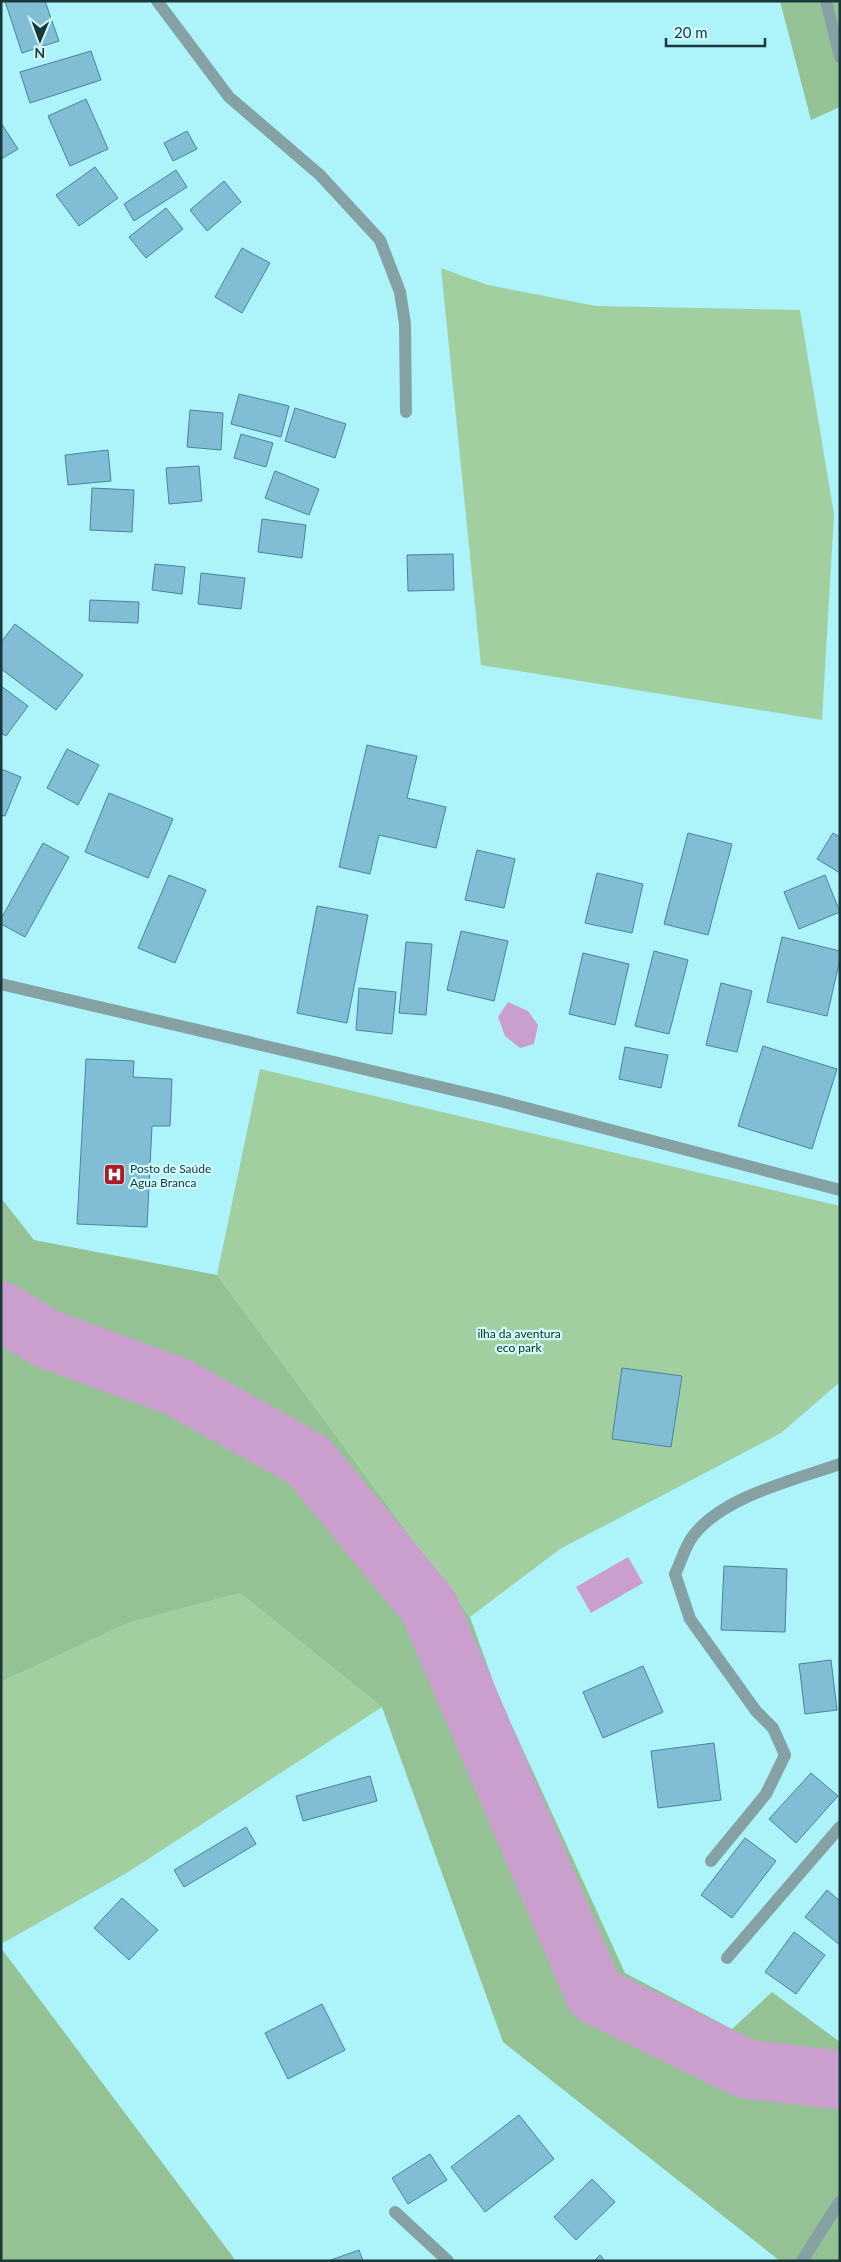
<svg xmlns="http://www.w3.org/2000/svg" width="841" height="2262" viewBox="0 0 841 2262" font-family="Lato,sans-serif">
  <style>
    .green { fill: #a2cfa0 }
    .forest { fill: #95c294 }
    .water { fill: #ca9fcd }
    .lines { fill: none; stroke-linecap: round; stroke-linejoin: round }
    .river { stroke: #ca9fcd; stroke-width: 59 }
    .building { fill: #81bed6; stroke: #48849a }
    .minor { stroke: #85a1a4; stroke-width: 12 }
    .labels { text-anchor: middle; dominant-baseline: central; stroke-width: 4.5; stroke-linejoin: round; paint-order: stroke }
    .poi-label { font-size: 12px; fill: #1a373a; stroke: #d2fbff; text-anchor: start }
    .park-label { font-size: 12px; fill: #033508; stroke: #d2fbff }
  </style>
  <rect width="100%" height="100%" fill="#acf3fa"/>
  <g class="green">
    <polygon points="441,268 488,285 596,306 800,310 834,514 822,720 481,665"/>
    <polygon points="260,1069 840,1206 840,1382 781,1433 560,1549 470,1617 217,1275"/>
    <polygon points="240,1593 382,1707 125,1874 1,1944 1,1682 128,1623"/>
  </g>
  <g class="forest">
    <polygon points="780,1 840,1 840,107 811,120"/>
    <polygon points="1,1198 34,1240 217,1275 470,1617 498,1695 625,1973 732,2029 772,1992 840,2042 840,2261 780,2261 503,2042 382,1707 240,1593 128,1623 1,1682"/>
    <polygon points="1,1948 236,2261 1,2261"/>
  </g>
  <g class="water">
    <polygon points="508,1002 528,1011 538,1025 534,1044 520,1048 505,1036 498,1017"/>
    <polygon points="628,1557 643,1583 591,1613 576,1587"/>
  </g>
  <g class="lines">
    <polyline class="river" points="1,1311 47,1339 178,1387 309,1461 429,1607 595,1995 746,2069 840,2080"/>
  </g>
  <g class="building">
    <polygon points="5,1 45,1 59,41 22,53"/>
    <polygon points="91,51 101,80 30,103 20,72"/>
    <polygon points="86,99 108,149 70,166 48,116"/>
    <polygon points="1,123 18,149 1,159"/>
    <polygon points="187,131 197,149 173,161 164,143"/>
    <polygon points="95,167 118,198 79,226 56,195"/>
    <polygon points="176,170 187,187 134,221 124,204"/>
    <polygon points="224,181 241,202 207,231 190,210"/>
    <polygon points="166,208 183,229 146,258 129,237"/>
    <polygon points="242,248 270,263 242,313 215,297"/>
    <polygon points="239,394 289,406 281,437 231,424"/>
    <polygon points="295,408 346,424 335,458 285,441"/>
    <polygon points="190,410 223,413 221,450 187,447"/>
    <polygon points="241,434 273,443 266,467 234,458"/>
    <polygon points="108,450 111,481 68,485 65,455"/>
    <polygon points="199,466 202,501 169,504 166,468"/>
    <polygon points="275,471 319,489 309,515 265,498"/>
    <polygon points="92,488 134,490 132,532 90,530"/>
    <polygon points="262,519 306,525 302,558 258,552"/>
    <polygon points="453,554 454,590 408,591 407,555"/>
    <polygon points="155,564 185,567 182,594 152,590"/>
    <polygon points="201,573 245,578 241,609 198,604"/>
    <polygon points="90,600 139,602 138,623 89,621"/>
    <polygon points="15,624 83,675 56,710 1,669 1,642"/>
    <polygon points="1,686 28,706 6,736 1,733"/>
    <polygon points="367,745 417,756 407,798 446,807 436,848 379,835 370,874 339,867"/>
    <polygon points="67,749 99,765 78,805 47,788"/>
    <polygon points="1,769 21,777 5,816 1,815"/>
    <polygon points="109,793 173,819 148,878 85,852"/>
    <polygon points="688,833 732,844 708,935 664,924"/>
    <polygon points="833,833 840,837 840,873 817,859"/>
    <polygon points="43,843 69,857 25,937 1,924 1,919"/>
    <polygon points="477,850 515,859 504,908 465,900"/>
    <polygon points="597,873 643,884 632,933 585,923"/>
    <polygon points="169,875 206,890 175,963 138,948"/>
    <polygon points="825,875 840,912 799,929 784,892"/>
    <polygon points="317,906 368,915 347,1023 297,1013"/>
    <polygon points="461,931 508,941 494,1001 447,990"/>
    <polygon points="782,937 840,951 840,959 827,1016 767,1002"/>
    <polygon points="406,942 432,944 426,1015 399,1013"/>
    <polygon points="654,951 688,960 669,1034 635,1026"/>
    <polygon points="583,953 629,964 615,1025 569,1014"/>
    <polygon points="721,983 752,991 737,1052 706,1045"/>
    <polygon points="359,988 396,992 392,1034 356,1030"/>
    <polygon points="763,1046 837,1069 812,1149 738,1126"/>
    <polygon points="625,1047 668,1055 661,1088 619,1079"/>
    <polygon points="86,1059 134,1061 133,1077 172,1079 170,1126 152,1126 147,1227 77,1224"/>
    <polygon points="622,1368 682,1376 671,1447 612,1439"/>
    <polygon points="724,1566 787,1569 785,1632 721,1630"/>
    <polygon points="831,1660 837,1710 805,1714 799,1664"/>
    <polygon points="643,1666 663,1712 603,1738 583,1692"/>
    <polygon points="714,1743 721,1800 658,1808 651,1751"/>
    <polygon points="811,1773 838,1796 796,1843 769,1819"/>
    <polygon points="370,1776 377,1801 303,1821 296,1796"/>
    <polygon points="246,1827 256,1844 184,1887 174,1870"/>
    <polygon points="745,1838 776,1861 732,1918 701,1895"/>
    <polygon points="827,1890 840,1901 840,1945 805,1917"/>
    <polygon points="122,1898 158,1930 129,1960 94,1928"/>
    <polygon points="794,1932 825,1955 796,1994 765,1972"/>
    <polygon points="322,2004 345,2050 288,2079 265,2033"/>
    <polygon points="519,2115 554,2159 485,2212 451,2167"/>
    <polygon points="430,2154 447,2180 408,2204 392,2178"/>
    <polygon points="592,2179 615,2202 576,2240 554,2217"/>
    <polygon points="359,2250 363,2261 328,2261"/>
    <polygon points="600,2255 605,2261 594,2261"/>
  </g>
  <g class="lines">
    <g class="minor">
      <polyline points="157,1 229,97 320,175 380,240 400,292 405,324 406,412"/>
      <polyline points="826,1 840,57"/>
      <polyline points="1,984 496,1100 840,1190"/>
      <path d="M711 1861 766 1794 785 1755 773 1728 756 1711 690 1619 675 1574C681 1562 685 1546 693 1536 723 1496 795 1480 840 1464"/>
      <polyline points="727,1958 840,1827"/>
      <polyline points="395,2212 448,2261"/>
      <polyline points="802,2261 840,2201"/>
    </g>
  </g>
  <defs>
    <symbol id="hospital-square" viewBox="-11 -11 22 22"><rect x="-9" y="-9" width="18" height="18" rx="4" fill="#ad1926" stroke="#d2fbff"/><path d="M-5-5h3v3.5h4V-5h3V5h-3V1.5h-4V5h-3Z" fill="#fff"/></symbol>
  </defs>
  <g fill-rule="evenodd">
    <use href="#hospital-square" x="102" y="1162" width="25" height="25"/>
  </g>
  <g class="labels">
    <g class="poi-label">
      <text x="130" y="1168">Posto de Saúde<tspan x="130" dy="14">Agua Branca</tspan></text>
    </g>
    <g class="park-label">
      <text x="519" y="1333">ilha da aventura<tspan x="519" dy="14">eco park</tspan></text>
    </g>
  </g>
  <rect width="841" height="2262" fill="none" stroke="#1a373a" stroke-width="5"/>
  <g transform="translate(40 40) rotate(181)" stroke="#d2fbff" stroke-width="4" paint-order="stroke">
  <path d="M0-4L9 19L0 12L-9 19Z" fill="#1a373a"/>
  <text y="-8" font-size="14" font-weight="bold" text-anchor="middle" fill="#1a373a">N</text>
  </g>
  <path d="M666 38v8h99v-8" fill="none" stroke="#1a373a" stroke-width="2.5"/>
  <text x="674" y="38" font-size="15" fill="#1a373a" stroke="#d2fbff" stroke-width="4" paint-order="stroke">20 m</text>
</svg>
